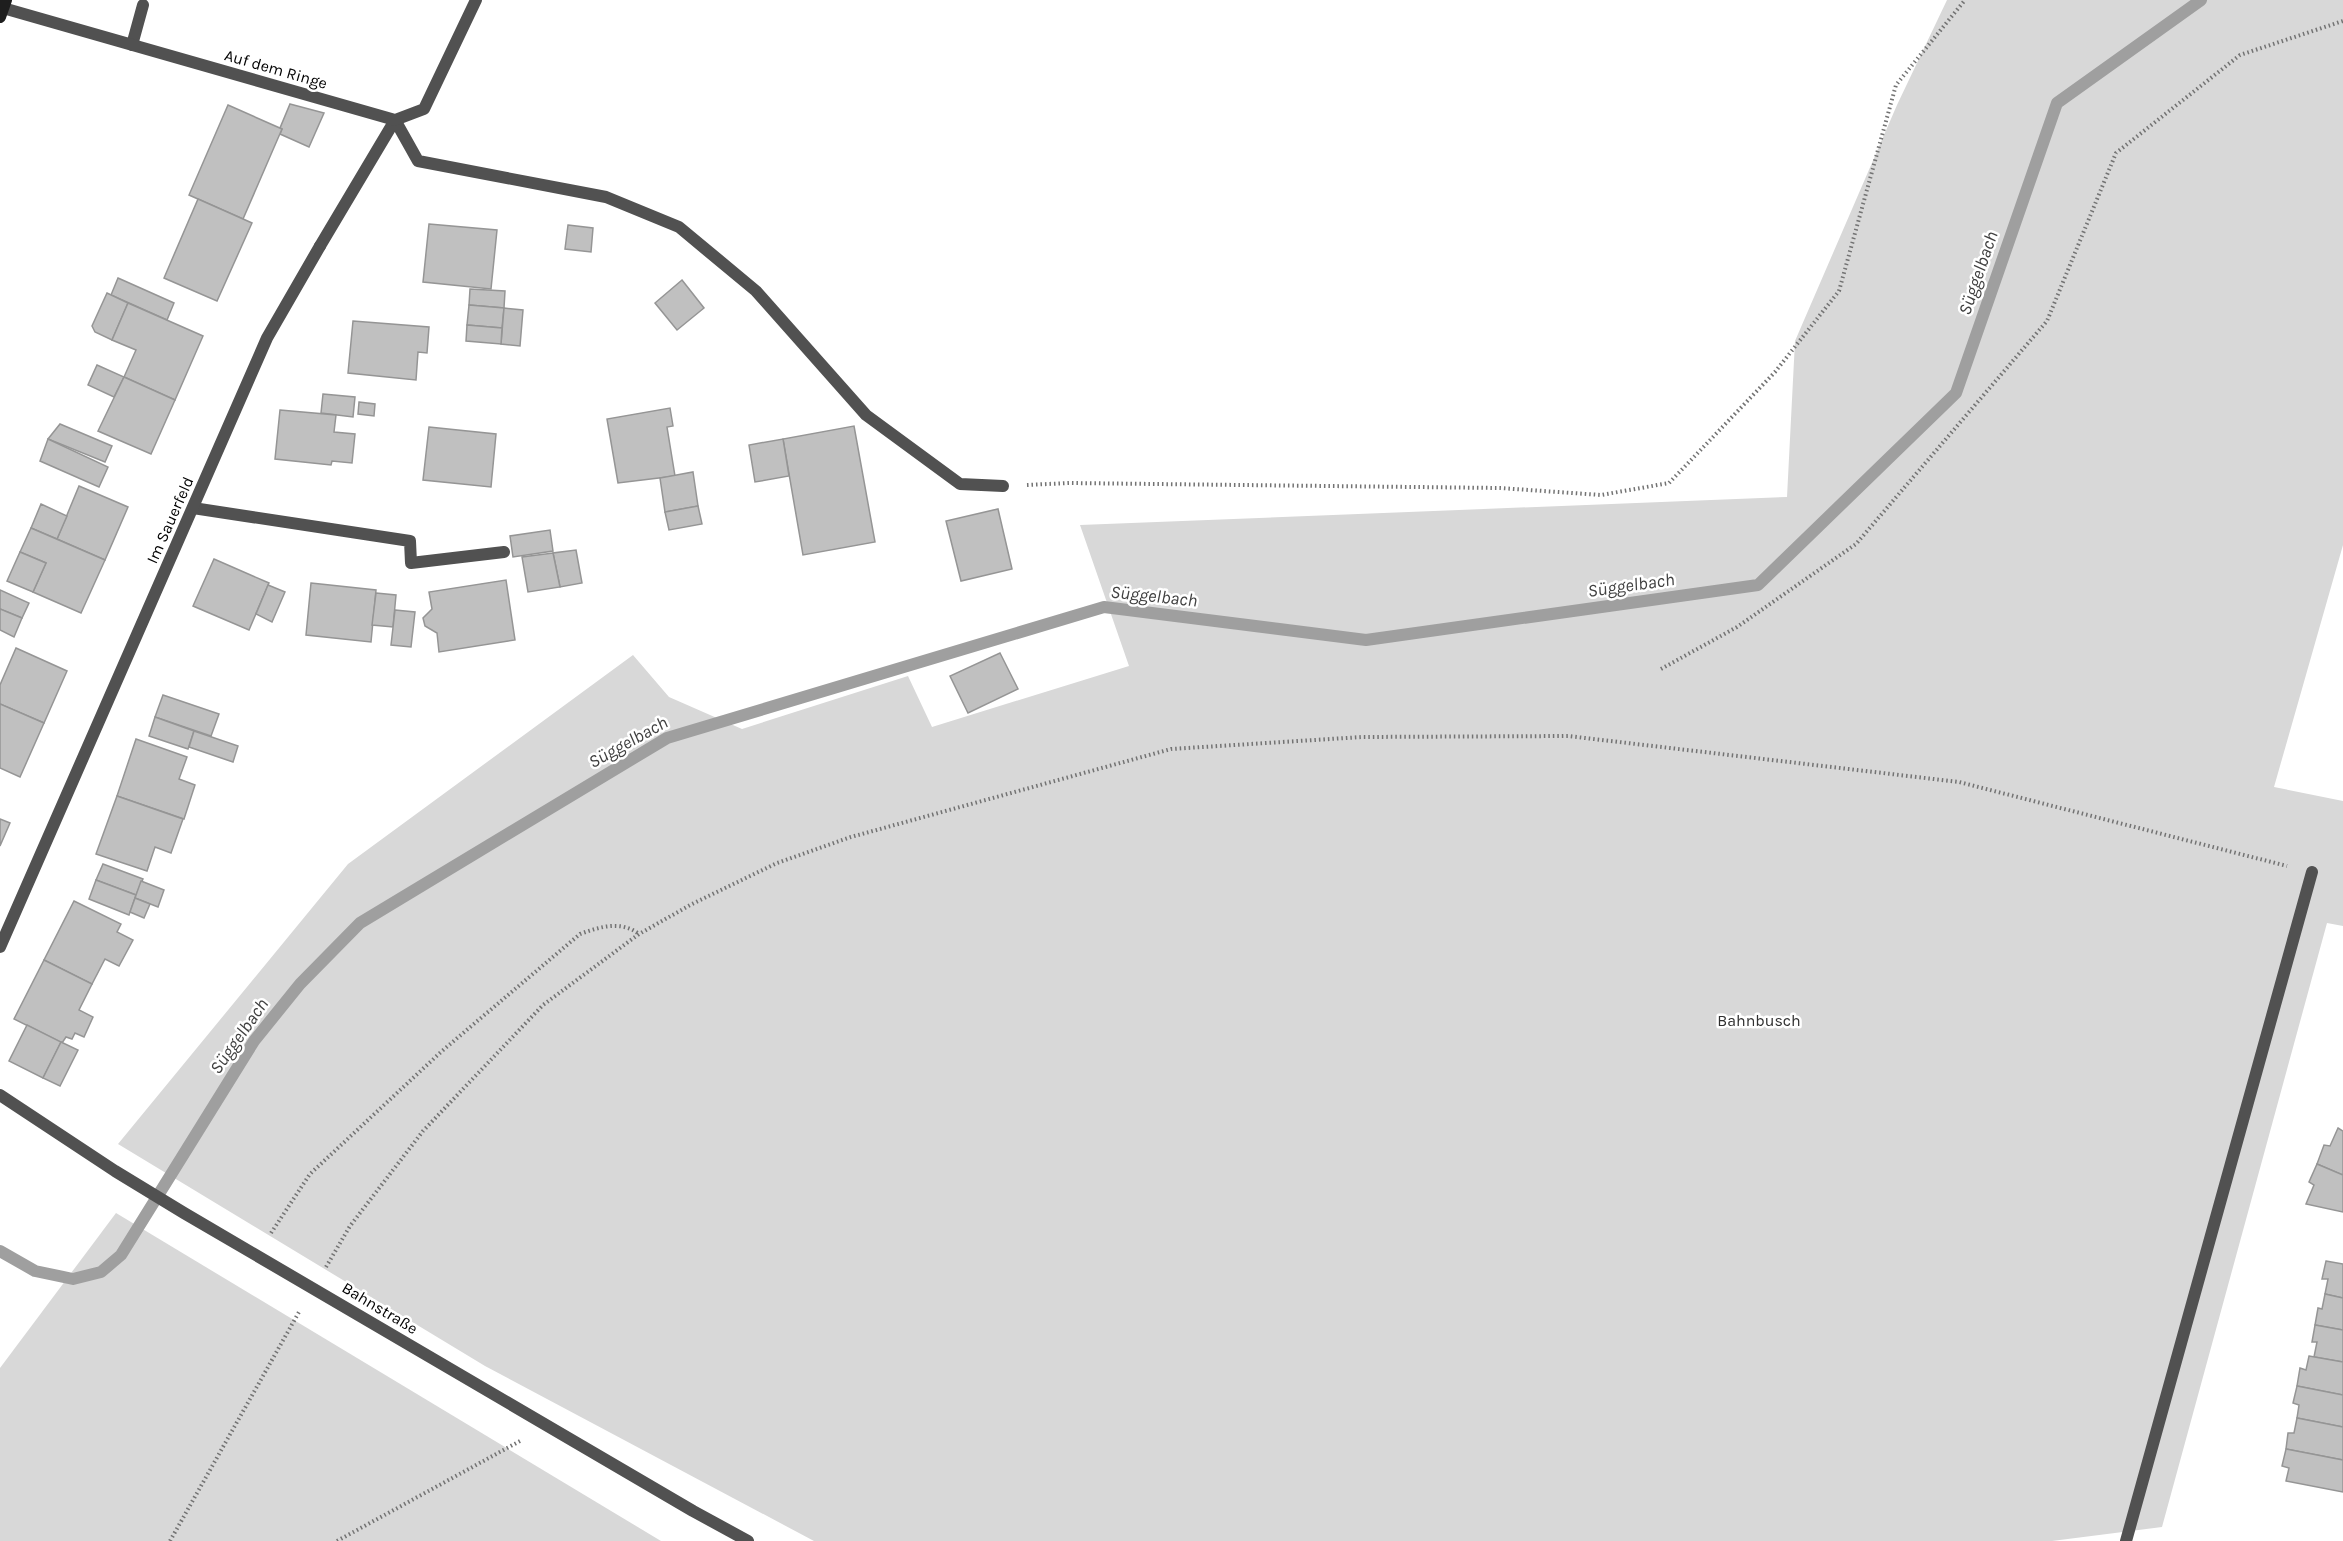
<svg xmlns="http://www.w3.org/2000/svg" width="2343" height="1541" viewBox="0 0 2343 1541" font-family="Karla,sans-serif">
  <style>
    .green { fill: #d8d8d8 }
    .lines { fill: none; stroke-linecap: round; stroke-linejoin: round }
    .stream { stroke: #9f9f9f; stroke-width: 12 }
    .building { fill: #c0c0c0; stroke: #959595; stroke-width: 1.5 }
    .path { stroke: #737373; stroke-width: 4; stroke-dasharray: 1.5 3; stroke-linecap: butt }
    .service { stroke: #515151; stroke-width: 12 }
    .minor { stroke: #515151; stroke-width: 12 }
    .secondary { stroke: #1e1e1e; stroke-width: 12 }
    .labels { text-anchor: middle; dominant-baseline: central; stroke-width: 5; stroke-linejoin: round; paint-order: stroke }
    .street-label { font-size: 16px; fill: #000; stroke: #fff }
    .park-label { font-size: 16px; fill: #2f2f2f; stroke: #fff }
    .water-label { font-size: 18px; font-style: italic; fill: #404040; stroke: #fff }
  </style>
  <rect width="100%" height="100%" fill="#fff"/>
  <g class="green">
    <polygon points="1947,0 2343,0 2343,545 2274,787 2343,801 2343,926 2327,923 2162,1527 2052,1541 814,1541 485,1366 118,1144 348,864 633,655 669,697 742,729 908,676 932,727 1129,666 1080,525 1787,497 1795,341 1897,105"/>
    <polygon points="116,1213 661,1541 0,1541 0,1368"/>
  </g>
  <g class="lines">
    <polyline class="stream" points="0,1251 35,1271 73,1279 101,1272 121,1255 254,1041 300,984 360,923 667,738 1104,607 1366,640 1758,585 1956,393 2057,103 2201,0"/>
  </g>
  <g class="building">
    <polygon points="290,104 324,113 309,147 280,134 282,129 280,128"/>
    <polygon points="228,105 282,129 243,219 189,195"/>
    <polygon points="198,199 252,223 217,301 164,278"/>
    <polygon points="429,224 497,230 491,289 423,282"/>
    <polygon points="568,225 593,228 591,252 565,249"/>
    <polygon points="118,278 174,303 167,320 111,295"/>
    <polygon points="682,280 704,308 677,330 655,303"/>
    <polygon points="470,289 505,291 504,308 469,305"/>
    <polygon points="107,293 128,303 112,340 95,332 92,326"/>
    <polygon points="128,303 203,336 175,400 124,377 136,350 112,340"/>
    <polygon points="469,305 504,308 502,328 467,325"/>
    <polygon points="504,308 523,310 520,346 501,344"/>
    <polygon points="353,321 429,327 427,353 418,352 416,380 348,373"/>
    <polygon points="467,325 502,328 501,344 466,341"/>
    <polygon points="97,365 124,377 114,397 88,385"/>
    <polygon points="124,377 175,400 151,454 98,431"/>
    <polygon points="323,394 355,397 353,417 321,413"/>
    <polygon points="359,402 375,404 374,416 358,414"/>
    <polygon points="670,408 673,426 667,427 675,476 618,483 607,419"/>
    <polygon points="280,410 336,415 334,432 355,434 352,463 332,461 331,465 275,459"/>
    <polygon points="60,424 112,446 105,462 48,439"/>
    <polygon points="854,426 875,542 803,555 783,439"/>
    <polygon points="429,427 496,434 491,487 423,480"/>
    <polygon points="48,439 108,467 99,487 40,461"/>
    <polygon points="783,439 789,476 755,482 749,445"/>
    <polygon points="693,472 698,506 665,512 660,478"/>
    <polygon points="79,486 128,507 105,560 57,539"/>
    <polygon points="41,504 67,516 57,539 31,528"/>
    <polygon points="698,506 702,524 669,530 665,512"/>
    <polygon points="998,509 1012,569 961,581 946,521"/>
    <polygon points="31,528 105,560 81,613 33,592 46,563 20,552"/>
    <polygon points="550,530 553,551 513,557 510,536"/>
    <polygon points="576,550 582,583 560,587 553,553"/>
    <polygon points="20,552 46,563 33,592 7,581"/>
    <polygon points="553,553 560,587 528,592 522,557"/>
    <polygon points="214,559 269,583 249,630 193,606"/>
    <polygon points="506,580 515,640 439,652 437,633 425,626 423,618 432,609 429,592"/>
    <polygon points="311,583 376,590 371,642 306,635"/>
    <polygon points="268,585 285,592 272,622 256,614"/>
    <polygon points="0,590 29,603 22,618 0,609"/>
    <polygon points="376,593 396,595 393,627 372,625"/>
    <polygon points="0,609 22,618 14,637 0,630"/>
    <polygon points="395,610 415,612 411,647 391,645"/>
    <polygon points="16,648 67,671 44,723 0,704 0,685"/>
    <polygon points="1000,653 1018,689 968,713 950,676"/>
    <polygon points="163,695 219,714 211,736 155,717"/>
    <polygon points="0,704 44,723 20,777 0,768"/>
    <polygon points="155,717 194,731 188,749 149,736"/>
    <polygon points="194,731 238,746 233,762 189,747"/>
    <polygon points="136,739 187,757 179,779 195,785 184,819 117,796"/>
    <polygon points="117,796 183,819 171,853 155,847 147,871 96,854"/>
    <polygon points="0,819 10,823 0,846"/>
    <polygon points="103,864 143,879 136,895 96,880"/>
    <polygon points="96,880 136,895 129,915 89,899"/>
    <polygon points="141,881 164,890 158,907 135,898"/>
    <polygon points="135,898 150,904 144,918 130,912"/>
    <polygon points="74,901 121,924 117,932 133,940 119,966 105,959 92,984 44,960"/>
    <polygon points="44,960 92,984 79,1010 93,1017 84,1037 75,1033 72,1039 66,1037 62,1043 14,1019"/>
    <polygon points="27,1025 61,1042 43,1078 9,1061"/>
    <polygon points="61,1042 78,1050 60,1086 43,1078"/>
    <polygon points="2338,1128 2343,1131 2343,1175 2317,1164 2324,1145 2330,1146"/>
    <polygon points="2317,1164 2343,1175 2343,1212 2306,1204 2314,1185 2309,1182"/>
    <polygon points="2326,1261 2343,1264 2343,1298 2325,1294 2328,1279 2322,1279"/>
    <polygon points="2325,1294 2343,1298 2343,1330 2315,1325 2318,1308 2322,1309"/>
    <polygon points="2315,1325 2343,1330 2343,1362 2314,1357 2317,1342 2312,1342"/>
    <polygon points="2309,1356 2343,1362 2343,1395 2297,1386 2300,1368 2306,1370"/>
    <polygon points="2297,1386 2343,1395 2343,1427 2297,1418 2299,1405 2293,1403"/>
    <polygon points="2297,1418 2343,1427 2343,1460 2286,1449 2288,1433 2294,1433"/>
    <polygon points="2286,1449 2343,1460 2343,1492 2286,1481 2289,1468 2282,1466"/>
  </g>
  <g class="lines">
    <g class="path">
      <polyline points="1027,485 1069,483 1500,488 1601,495 1669,483 1775,372 1839,291 1896,85 1965,0"/>
      <polyline points="1661,669 1737,627 1856,544 2047,321 2116,153 2240,55 2343,21"/>
      <path d="M271 1233 310 1174 442 1051 580 934C599 927 621 920 639 934"/>
      <polyline points="326,1267 350,1226 423,1131 543,1005 639,934 692,904 777,863 851,837 1171,749 1362,737 1568,736 1959,782 2287,866"/>
      <polyline points="170,1541 299,1312"/>
      <polyline points="337,1541 520,1441"/>
    </g>
    <g class="service">
      <polyline points="132,45 143,5"/>
      <polyline points="320,246 395,120 418,161 606,197 679,227 756,291 866,415 960,484 1003,486"/>
      <polyline points="193,508 410,541 411,563 504,552"/>
      <polyline points="2126,1541 2312,872"/>
    </g>
    <g class="minor">
      <polyline points="3,8 395,120 424,109 476,0"/>
      <polyline points="0,947 267,338 320,246"/>
      <polyline points="0,1095 115,1171 184,1213 693,1511 748,1541"/>
    </g>
    <polyline class="secondary" points="0,17 6,0"/>
  </g>
  <g class="labels">
    <g class="street-label">
      <text transform="translate(276 69) rotate(16)">Auf dem Ringe</text>
      <text transform="translate(170 520) rotate(-66)">Im Sauerfeld</text>
      <text transform="translate(380 1308) rotate(31)">Bahnstraße</text>
    </g>
    <g class="park-label">
      <text x="1759" y="1020">Bahnbusch</text>
    </g>
    <g class="water-label">
      <text transform="translate(1978 273) rotate(-71)">Süggelbach</text>
      <text transform="translate(1631 585) rotate(-8)">Süggelbach</text>
      <text transform="translate(1154 596) rotate(6)">Süggelbach</text>
      <text transform="translate(628 742) rotate(-29)">Süggelbach</text>
      <text transform="translate(239 1036) rotate(-55)">Süggelbach</text>
    </g>
  </g>
</svg>
